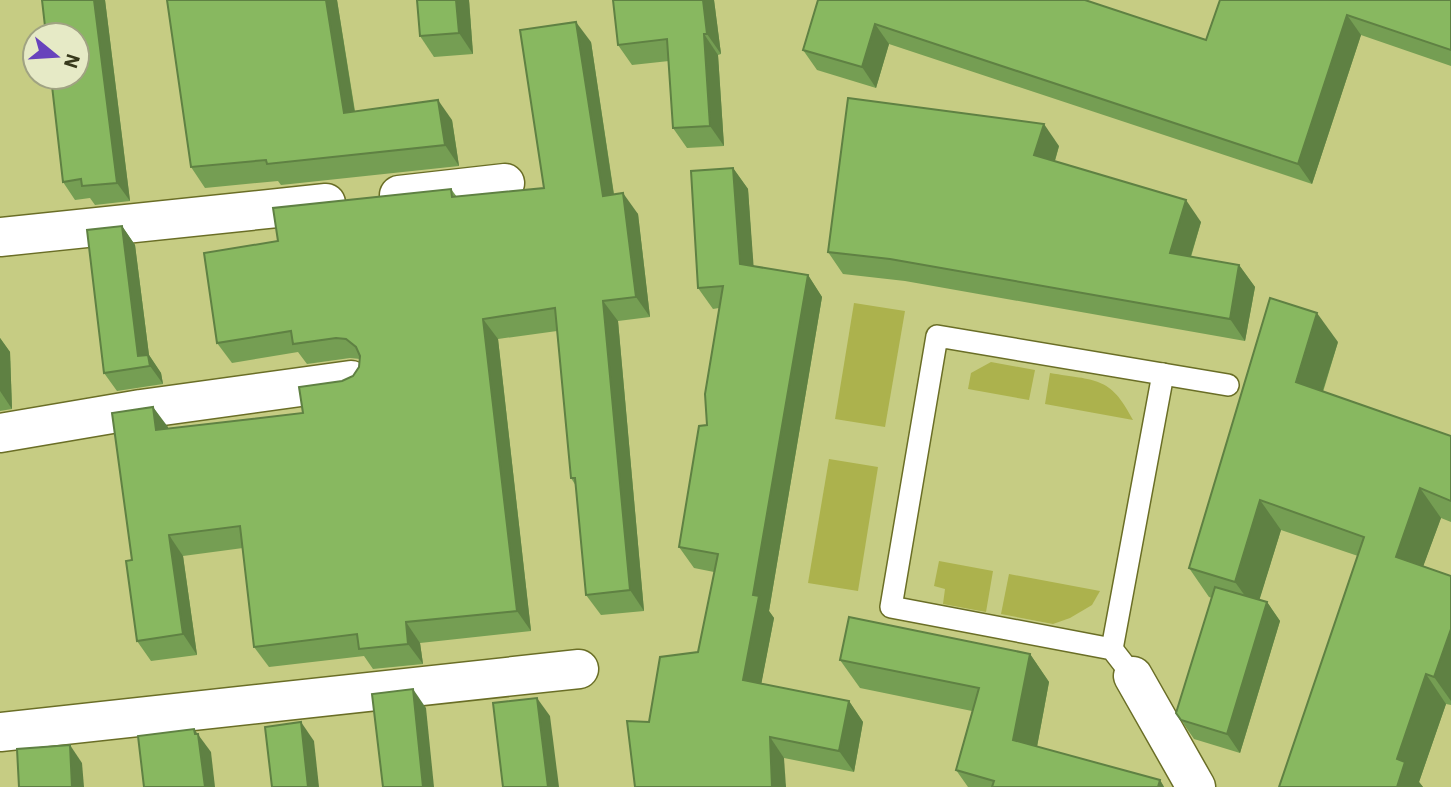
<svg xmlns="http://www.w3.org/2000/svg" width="1451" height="787" viewBox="0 0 1451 787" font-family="'IBM Plex Sans',sans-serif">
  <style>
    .grass { fill: #acb24d }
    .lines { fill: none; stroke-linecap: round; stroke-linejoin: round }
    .service-casing { stroke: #6a6e26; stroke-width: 24 }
    .minor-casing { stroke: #6a6e26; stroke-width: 41 }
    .service { stroke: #fff; stroke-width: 21 }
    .minor { stroke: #fff; stroke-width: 38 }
    .wall { fill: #759e53 }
    .shaded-wall { fill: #5f8143 }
    .building { fill: #88b860; stroke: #5f8143; stroke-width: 2 }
  </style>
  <rect width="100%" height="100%" fill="#c6cc83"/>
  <g class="grass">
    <polygon points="854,303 905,311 885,427 835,419"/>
    <polygon points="991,362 1035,370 1029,400 968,389 971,373"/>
    <path d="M1050 373C1095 381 1110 375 1133 420L1045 404Z"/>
    <polygon points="829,459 878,467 858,591 808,583"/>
    <polygon points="939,561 993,571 986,612 943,604 945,589 934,586"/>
    <polygon points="1009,574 1100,591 1092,605 1070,618 1053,624 1001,614"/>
  </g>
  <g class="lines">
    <defs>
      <g id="service">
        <polyline points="1112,649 1163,374"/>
        <polyline points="1133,676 1112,649 891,607 937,336 1228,385"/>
      </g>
      <g id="minor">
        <polyline points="399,195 505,183"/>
        <polyline points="0,237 326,203"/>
        <polyline points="0,433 141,409 351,380"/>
        <polyline points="1133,676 1196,787"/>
        <polyline points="0,732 579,669"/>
      </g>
    </defs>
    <use href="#service" class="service-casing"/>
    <use href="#minor" class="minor-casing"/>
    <use href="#service" class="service"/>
    <use href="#minor" class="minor"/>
  </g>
  <g class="wall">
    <polygon points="105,0 130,201 95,205 90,198 75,200 63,182"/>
    <polygon points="337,0 355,111 452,120 459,166 281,185 278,181 205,188 191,167"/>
    <polygon points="469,0 473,54 434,57 420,36"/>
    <polygon points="714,0 721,54 718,55 724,146 687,148 673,128 669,61 632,65 618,45"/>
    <polygon points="818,0 1206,40 1220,0 1451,0 1451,66 1361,35 1312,184 889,44 876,88 817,70 803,50"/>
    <polygon points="591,42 614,194 638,214 650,317 618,321 644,611 601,615 586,595 576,486 571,478 557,331 498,339 531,631 420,643 423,664 373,669 364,656 269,667 254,647 243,548 183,556 197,655 151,661 137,641 132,560 153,407 168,429 303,413 342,381 353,376 359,367 360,359 350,358 307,364 298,352 232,363 217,343 278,241 451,189 457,197 544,188"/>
    <polygon points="1059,146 1055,161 1201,222 1191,257 1239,265 1255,287 1245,341 905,281 843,274 828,252"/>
    <polygon points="733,168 748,189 753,266 808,275 822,297 769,611 774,618 761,684 849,701 863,722 854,772 784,758 649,722 698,652 714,572 694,568 679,547 707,425 719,308 713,309 698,288"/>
    <polygon points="122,226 135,245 149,355 161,373 163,384 117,391 104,373"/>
    <polygon points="0,338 10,352 12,409 0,411"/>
    <polygon points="1338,342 1323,392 1451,436 1451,522 1441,518 1423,566 1451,576 1451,705 1446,704 1419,782 1423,787 1279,787 1358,556 1281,530 1259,600 1267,602 1280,621 1240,753 1194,739 1181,720 1212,598 1209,597 1189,568"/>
    <polygon points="1030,654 1049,682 1037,747 1160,780 1164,787 968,787 956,770 972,711 860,688 840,660"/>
  </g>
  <g class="shaded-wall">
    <polygon points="94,0 105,0 130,201 117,183"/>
    <polygon points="326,0 337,0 358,133 344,113"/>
    <polygon points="456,0 469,0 473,54 459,33"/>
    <polygon points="703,0 714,0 721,54 707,34"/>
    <polygon points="1347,15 1361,35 1312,184 1298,164"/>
    <polygon points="576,22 591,42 617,216 603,196"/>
    <polygon points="875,24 889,44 876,88 862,67"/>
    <polygon points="704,34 718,55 724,146 710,126"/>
    <polygon points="438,100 452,120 459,166 445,145"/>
    <polygon points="1044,124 1059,146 1050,177 1034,155"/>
    <polygon points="733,168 748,189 755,285 740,264"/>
    <polygon points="623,193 638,214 650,317 636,297"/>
    <polygon points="1186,200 1201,222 1185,275 1170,253"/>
    <polygon points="122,226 135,245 149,355 161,373 163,384 150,366 138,356"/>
    <polygon points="1239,265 1255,287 1245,341 1230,319"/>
    <polygon points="808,275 822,297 769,611 774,618 758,701 743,680 753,595"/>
    <polygon points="603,301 618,321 644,611 630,590"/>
    <polygon points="1317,313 1338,342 1316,412 1296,382"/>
    <polygon points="483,319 498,339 531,631 517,611"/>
    <polygon points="0,338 10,352 12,409 0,391"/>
    <polygon points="153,407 168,427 170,451 156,430"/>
    <polygon points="1420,488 1441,518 1416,586 1396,557"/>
    <polygon points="1260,500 1281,530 1256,611 1235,582"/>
    <polygon points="169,535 183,556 197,655 183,634"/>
    <polygon points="1267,602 1280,621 1240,753 1227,734"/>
    <polygon points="406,622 420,643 423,664 408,644"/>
    <polygon points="1451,629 1451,701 1434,677"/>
    <polygon points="1030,654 1049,682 1033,768 1013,740"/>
    <polygon points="1426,674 1446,704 1419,782 1423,787 1397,787 1397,759"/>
    <polygon points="413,689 426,708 434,787 423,787"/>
    <polygon points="537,698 550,716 559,787 548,787"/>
    <polygon points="849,701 863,722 854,772 839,751"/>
    <polygon points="301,722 314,741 319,787 308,787"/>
    <polygon points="194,729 211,752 215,787 205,787"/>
    <polygon points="770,737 784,758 786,787 772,787"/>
    <polygon points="70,745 82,763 84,787 72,787"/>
    <polygon points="1160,780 1164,787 1158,787"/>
  </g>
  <g class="building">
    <polygon points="42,0 94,0 117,183 82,186 81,179 63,182 51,77 77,77 77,35 46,35"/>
    <polygon points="167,0 326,0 344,113 438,100 445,145 267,164 266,160 191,167"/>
    <polygon points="417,0 456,0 459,33 420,36"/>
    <polygon points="613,0 703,0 707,34 704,34 710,126 673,128 667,39 618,45"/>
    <polygon points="818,0 1085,0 1206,40 1220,0 1451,0 1451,50 1347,15 1298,164 875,24 862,67 803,50"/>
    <polygon points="576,22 603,196 623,193 636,297 603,301 630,590 586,595 575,478 571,478 555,308 483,319 517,611 406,622 408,644 359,649 357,634 254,647 240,526 169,535 183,634 137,641 126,561 132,560 112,413 153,407 156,430 303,413 299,387 342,381 353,376 359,367 360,356 356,347 346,339 336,338 293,344 291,331 217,343 204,253 278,241 273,208 451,189 452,197 544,188 520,30"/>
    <polygon points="848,98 1044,124 1034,155 1186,200 1170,253 1239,265 1230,319 890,259 828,252"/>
    <polygon points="733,168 740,264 808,275 753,595 759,596 743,680 849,701 839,751 770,737 772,787 635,787 627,721 649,722 660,657 698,652 718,554 679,547 699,426 707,425 705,394 723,286 698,288 691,171"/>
    <polygon points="122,226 138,356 148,355 150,366 104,373 87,230"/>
    <polygon points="1270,298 1317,313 1296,382 1451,436 1451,501 1420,488 1396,557 1451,576 1451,629 1434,677 1426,674 1397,759 1405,762 1397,787 1279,787 1364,537 1260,500 1235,582 1189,568"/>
    <polygon points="1215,587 1267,602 1227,734 1181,720 1176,713"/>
    <polygon points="849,617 1030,654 1013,740 1160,780 1158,787 992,787 994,781 956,770 979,688 840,660"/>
    <polygon points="413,689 423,787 383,787 372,694"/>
    <polygon points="537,698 548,787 503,787 493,703"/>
    <polygon points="301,722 308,787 272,787 265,727"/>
    <polygon points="194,729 195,734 198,734 205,787 144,787 138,736"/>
    <polygon points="70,745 72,787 19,787 17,749"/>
  </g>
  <g transform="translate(56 56) rotate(108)"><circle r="33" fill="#e6eac6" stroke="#a0a382" stroke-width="2"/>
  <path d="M0-5L12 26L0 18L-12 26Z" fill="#6843bc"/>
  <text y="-10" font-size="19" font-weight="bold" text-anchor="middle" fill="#37391b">N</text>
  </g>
</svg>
